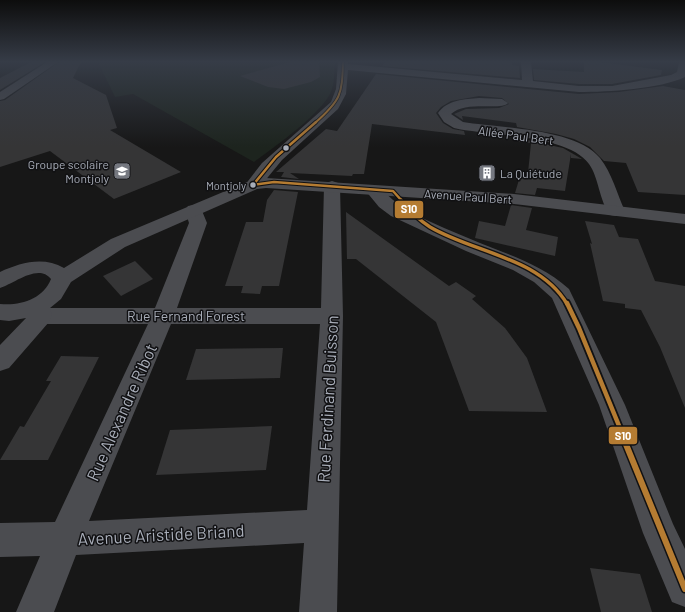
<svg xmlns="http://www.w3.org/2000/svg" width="685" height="612" viewBox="0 0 685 612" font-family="Barlow,sans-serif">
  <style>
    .green { fill: #1d241e }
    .building { fill: #353536 }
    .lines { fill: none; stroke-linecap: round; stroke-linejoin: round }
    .minor { fill: #4b4c50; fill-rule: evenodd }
    .tertiary { fill: #4b4c50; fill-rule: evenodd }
    .bus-1-far4-casing { stroke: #111113; stroke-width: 3.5 }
    .bus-1-far3-casing { stroke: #111113; stroke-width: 4.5 }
    .bus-1-far2-casing { stroke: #111113; stroke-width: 6 }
    .bus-1-far1-casing { stroke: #111113; stroke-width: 8 }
    .bus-1-casing { stroke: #111113; stroke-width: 9 }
    .bus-1-far4 { stroke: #b57c32; stroke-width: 2 }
    .bus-1-far3 { stroke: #b57c32; stroke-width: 2.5 }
    .bus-1-far2 { stroke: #b57c32; stroke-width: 3.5 }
    .bus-1-far1 { stroke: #b57c32; stroke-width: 4.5 }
    .bus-1 { stroke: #b57c32; stroke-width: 6 }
    .bus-dot { fill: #a8adb8; stroke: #111113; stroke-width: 1.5 }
    .labels { text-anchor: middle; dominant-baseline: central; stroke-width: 3; stroke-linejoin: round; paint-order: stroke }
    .far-bus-label { font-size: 11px; fill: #a8adb8; stroke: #111113; text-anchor: end }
    .far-street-label { font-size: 12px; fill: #a8adb8; stroke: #111113 }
    .far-poi-label { font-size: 12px; fill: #a8adb8; stroke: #111113; text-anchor: end }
    .street-label { font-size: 14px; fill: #a8adb8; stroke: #111113 }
    .near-street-label { font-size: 17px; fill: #a8adb8; stroke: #111113 }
    .line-badge { stroke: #111113; stroke-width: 1.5 }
    .badge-label { font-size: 11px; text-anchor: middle; font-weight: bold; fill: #fff }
  </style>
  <rect width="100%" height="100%" fill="#171717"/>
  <path class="green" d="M98 62H335C334 70 335 81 332 89 325 112 274 147 254 162L133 94 115 97Z"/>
  <g class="building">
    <polygon points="31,62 45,62 0,90 0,78"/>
    <polygon points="59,62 81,62 73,78 106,95 117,128 110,130 181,172 114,199 50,151 0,167 0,101 5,100"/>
    <polygon points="290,62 319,62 320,77 311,82 284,89 268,87 240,76"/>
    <polygon points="385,62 512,62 512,65 519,66 520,78 382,66"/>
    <polygon points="584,62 599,62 662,70 661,75 612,84 579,84 534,80 533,69 584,72"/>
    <polygon points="376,74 579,94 619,92 663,86 685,90 685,195 638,192 626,163 604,161 590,147 574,139 556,134 517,127 516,123 462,116 463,120 454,114 466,109 499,108 509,104 502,98 479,96 451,101 441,107 436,113 443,123 453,129 464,131 465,135 372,124 364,174 353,174 352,176 290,173 299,179 281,177 284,172 276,172 326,129 337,131"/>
    <polygon points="518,138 563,148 582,159 571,158 571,154 565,191 537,188 535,195 515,193 521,173 528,173 531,143 519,142"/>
    <polygon points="274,190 298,192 279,286 262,286 260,294 241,293 243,286 225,286 246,222 263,222 267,200"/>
    <polygon points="511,205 532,208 526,230 558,237 555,256 475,238 479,221 505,226"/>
    <polygon points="346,212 449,286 456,282 476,296 472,299 505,328 527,358 547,412 469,411 436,322 356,259 347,259"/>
    <polygon points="585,221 614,225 619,237 638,239 655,281 685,286 685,408 660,347 641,310 625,308 625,304 603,301 590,243 592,244"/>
    <polygon points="135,261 153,279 121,296 103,276"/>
    <polygon points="283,348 280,378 186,380 196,349"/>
    <polygon points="61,356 99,357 48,460 0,460 20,426 24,427 51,381 46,381"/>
    <polygon points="272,426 266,470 156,475 170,430"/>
    <polygon points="590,568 640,574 652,612 601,612"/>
  </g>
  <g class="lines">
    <g class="minor">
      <path d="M338 62H348V64L522 80 521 62H531L533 81 579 86H612L671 75 677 72 679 62H685V77C660 89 608 92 579 92L348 70 346 94 338 109 282 160 259 188 253 190 247 188 245 185 262 163 331 102 336 89Z"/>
      <path d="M479 98 502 99 508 103C502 111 466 100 451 114L463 122C499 128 576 128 600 158 612 173 617 194 625 211L622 215 616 216 610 215C599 200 599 178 589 164 568 134 488 136 454 128L444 122 438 113C447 100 465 99 479 98Z"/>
      <path d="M332 181 338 183 340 186 343 316 337 612H299L304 543 76 555 54 612H16L40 556 0 557V523L55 522 148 324H41L33 322 30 316 33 310 41 308H155L189 223 185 210 188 206 194 205 200 206 207 223 177 308H321L324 186 326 183ZM171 324H320L307 510 89 521Z"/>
      <path d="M373 185C382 187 397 206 409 212 432 223 456 233 480 243 512 256 542 265 569 289L625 405 673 524 685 549V607L672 602 643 533 599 405 552 298 534 282 513 270 466 251 391 216 379 207 365 190 367 187Z"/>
    </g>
    <g class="tertiary">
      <polygon points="47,62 58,62 4,99 0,100 0,92"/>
      <path d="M266 178 514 194 685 214V224L514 204 266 188 257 189 125 247 71 282 61 299 50 308 52 316 49 322 9 368 0 371V345L26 318 9 321 0 320V304C21 306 43 299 51 279 38 263 14 284 0 288V272C20 263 43 256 64 268L111 239 247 182Z"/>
    </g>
    <defs>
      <path id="bus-1-far4" d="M315 123C341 100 342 95 343 62"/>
      <g id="bus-1-far3">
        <polyline points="253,185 274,182 393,191 402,201"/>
        <polyline points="253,185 276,157 316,122"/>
      </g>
      <path id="bus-1-far2" d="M401 200C409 210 419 220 430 227 474 253 539 257 567 304"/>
      <polyline id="bus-1-far1" points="567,303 579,328 624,438"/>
      <polyline id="bus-1" points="623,437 685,589"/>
    </defs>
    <use href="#bus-1-far4" class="bus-1-far4-casing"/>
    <use href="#bus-1-far3" class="bus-1-far3-casing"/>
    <use href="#bus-1-far2" class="bus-1-far2-casing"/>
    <use href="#bus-1-far1" class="bus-1-far1-casing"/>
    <use href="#bus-1" class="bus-1-casing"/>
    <use href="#bus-1-far4" class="bus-1-far4"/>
    <use href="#bus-1-far3" class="bus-1-far3"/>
    <use href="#bus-1-far2" class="bus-1-far2"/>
    <use href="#bus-1-far1" class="bus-1-far1"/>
    <use href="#bus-1" class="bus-1"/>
  </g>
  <linearGradient id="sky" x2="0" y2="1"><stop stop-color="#0d0d0d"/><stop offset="0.42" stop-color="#363c47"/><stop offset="1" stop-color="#363c47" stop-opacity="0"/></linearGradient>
  <rect width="685" height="147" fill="url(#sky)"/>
  <defs>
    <symbol id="school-square" viewBox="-11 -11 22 22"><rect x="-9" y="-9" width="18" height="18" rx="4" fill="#757880" stroke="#111113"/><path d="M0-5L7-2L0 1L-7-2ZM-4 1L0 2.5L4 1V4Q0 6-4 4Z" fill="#fff"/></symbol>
    <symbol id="building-square" viewBox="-11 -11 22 22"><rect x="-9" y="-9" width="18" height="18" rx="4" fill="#757880" stroke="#111113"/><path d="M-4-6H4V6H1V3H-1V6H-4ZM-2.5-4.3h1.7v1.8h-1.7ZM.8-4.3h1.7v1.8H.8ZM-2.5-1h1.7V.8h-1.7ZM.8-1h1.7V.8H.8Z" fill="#fff"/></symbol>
  </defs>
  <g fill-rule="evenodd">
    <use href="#school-square" x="112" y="161" width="20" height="20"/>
    <use href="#building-square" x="477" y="163" width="20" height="20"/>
  </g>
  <g class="bus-dot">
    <circle cx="286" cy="148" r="3.5"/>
    <circle cx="253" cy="185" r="3.5"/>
  </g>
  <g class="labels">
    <g class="far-bus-label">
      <text x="246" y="185">Montjoly</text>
    </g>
    <g class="far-street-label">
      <text transform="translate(516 135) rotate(8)">Allée Paul Bert</text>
      <text transform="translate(468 196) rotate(4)">Avenue Paul Bert</text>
    </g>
    <g class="far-poi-label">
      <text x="109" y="164">Groupe scolaire<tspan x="109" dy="14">Montjoly</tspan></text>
      <text x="500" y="173" text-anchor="start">La Quiétude</text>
    </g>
    <g class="street-label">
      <text x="186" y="315">Rue Fernand Forest</text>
    </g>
    <g class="near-street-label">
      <text transform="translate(327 399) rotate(-87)">Rue Ferdinand Buisson</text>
      <text transform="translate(121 412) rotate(-66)">Rue Alexandre Ribot</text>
      <text transform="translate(161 534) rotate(-3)">Avenue Aristide Briand</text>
    </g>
  </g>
  <g class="line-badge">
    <rect x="394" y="200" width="30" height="19" rx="4" fill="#b57c32"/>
    <rect x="608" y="426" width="30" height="19" rx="4" fill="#b57c32"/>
  </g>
  <g class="badge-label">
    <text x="409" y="213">S10</text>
    <text x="623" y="440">S10</text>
  </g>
</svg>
